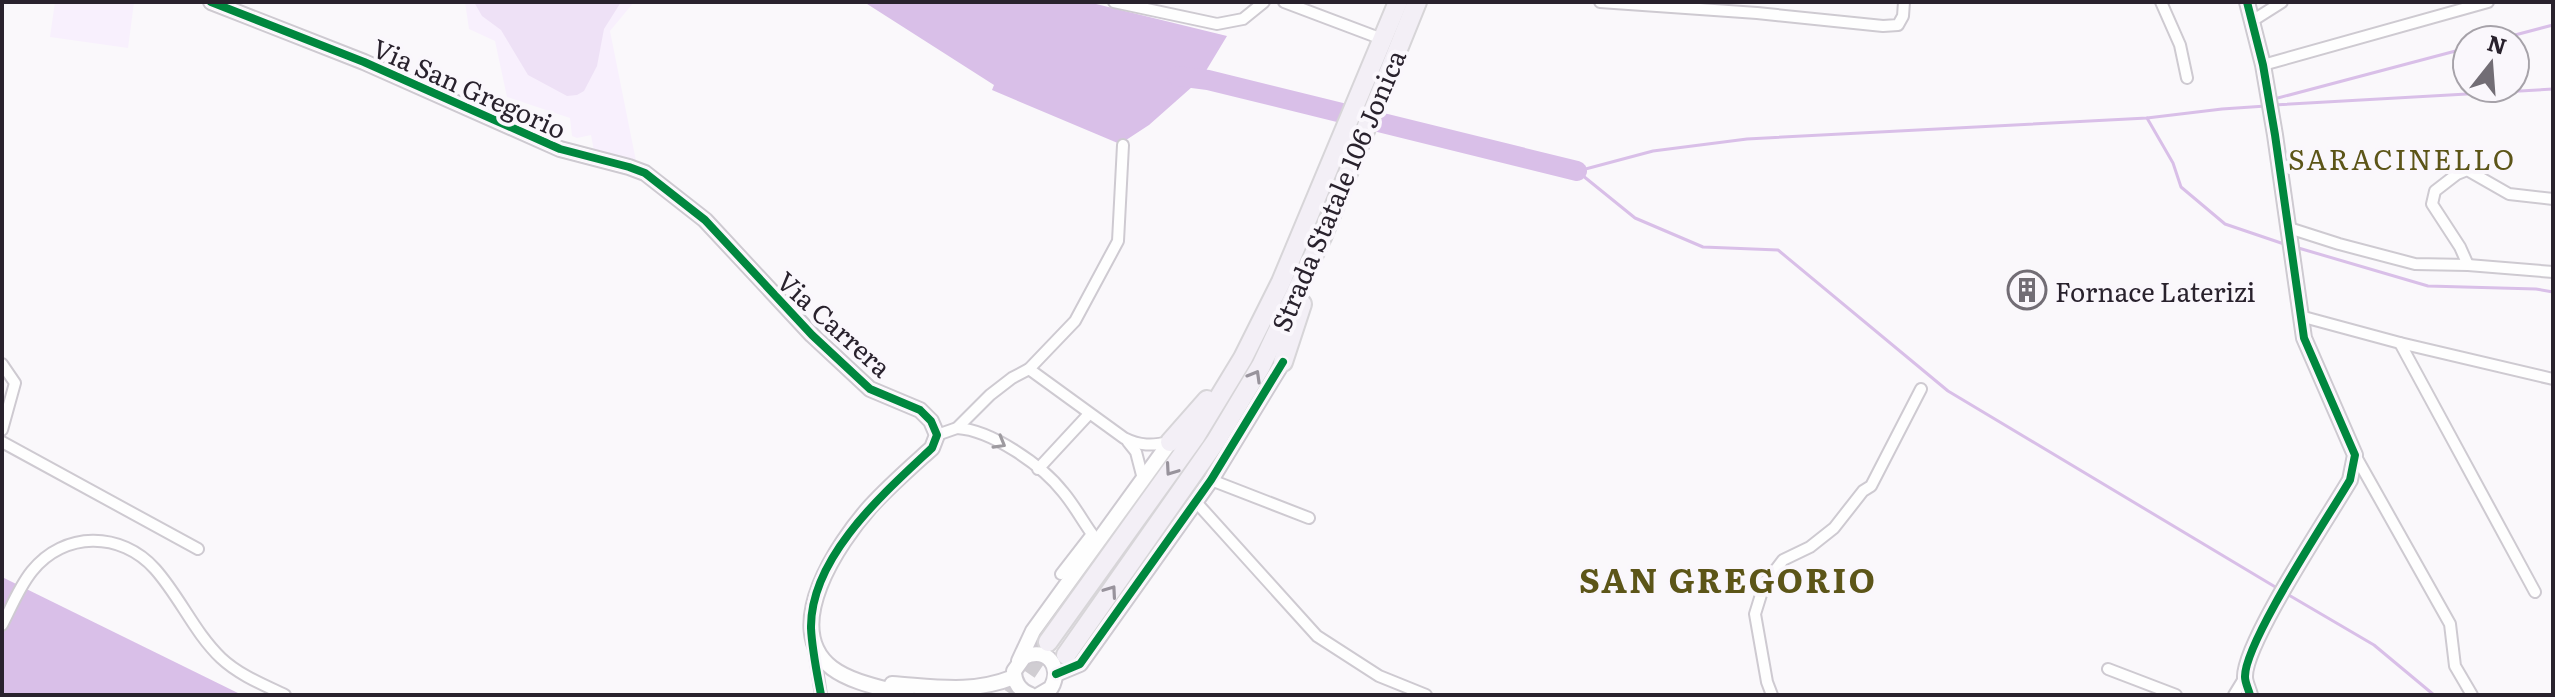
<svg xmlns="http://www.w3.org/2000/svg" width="2555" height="697" viewBox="0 0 2555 697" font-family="Literata,serif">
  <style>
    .built { fill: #f8f0fd }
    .green { fill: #eee1f6 }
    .water { fill: #d9bfe8 }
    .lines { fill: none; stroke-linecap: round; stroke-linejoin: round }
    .stream { stroke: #d9bfe8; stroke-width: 3 }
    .river { stroke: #d9bfe8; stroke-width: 20 }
    .highway-tunnel { stroke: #d0cdd2; stroke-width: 18; stroke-dasharray: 18 9; stroke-linecap: butt }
    .street-casing { stroke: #cecad1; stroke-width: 14 }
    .secondary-casing { stroke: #cecad1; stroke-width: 18 }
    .highway-casing { stroke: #d7d5d8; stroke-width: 22 }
    .street { stroke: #fefefe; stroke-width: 10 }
    .secondary { stroke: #fefefe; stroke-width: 14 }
    .highway { stroke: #f3eff6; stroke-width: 18 }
    .cycleway-casing { stroke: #faf7fc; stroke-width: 13 }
    .cycleway { stroke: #00873e; stroke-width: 8 }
    .oneway { stroke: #98939c }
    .oneway2 { stroke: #9e9ba0 }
    .labels { text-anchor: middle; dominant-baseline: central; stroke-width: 8; stroke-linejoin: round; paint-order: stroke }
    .street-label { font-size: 26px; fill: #29222d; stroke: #faf7fc }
    .poi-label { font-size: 26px; fill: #29222d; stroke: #faf7fc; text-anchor: start }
    .neighbourhood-label { font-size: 28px; letter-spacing: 2px; fill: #5c5518; stroke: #faf7fc }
    .district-label { font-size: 34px; font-weight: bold; letter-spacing: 2px; fill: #5c5518; stroke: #faf7fc }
  </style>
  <rect width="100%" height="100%" fill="#faf8fb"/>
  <g class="built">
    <polygon points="55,2 134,2 128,48 50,37"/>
    <polygon points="465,2 634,2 610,31 636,161 594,151 591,135 577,138 572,136 570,118 507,97 495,41 469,29"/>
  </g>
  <polygon class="green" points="474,2 621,2 604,29 597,66 584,91 577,95 567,96 528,75 501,30 482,16"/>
  <g class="water">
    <polygon points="864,2 1088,2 1227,36 1201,79 1149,125 1120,144 992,90 994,85"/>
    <polygon points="2,577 242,695 2,695"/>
  </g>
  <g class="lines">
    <g class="stream">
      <polyline points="2496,40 2553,25"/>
      <polyline points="2274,99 2467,48"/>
      <polyline points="2273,105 2553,89"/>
      <polyline points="2147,118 2173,163 2181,187 2225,224 2287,245"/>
      <polyline points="1577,171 1635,218 1703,247 1778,250 1948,391 2277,588"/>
      <polyline points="1578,171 1653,151 1747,139 2147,118 2222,109 2266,106"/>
      <polyline points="2295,247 2428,286 2536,289 2553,292"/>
      <polyline points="2287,594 2374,645 2434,695"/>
    </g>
    <polyline class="river" points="1177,76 1208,80 1577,171"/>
    <polyline class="highway-tunnel" points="1012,695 1048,642"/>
    <defs>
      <g id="street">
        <polyline points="1114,2 1217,24 1243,19 1264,2"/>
        <polyline points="1284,2 1382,39"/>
        <polyline points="1600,2 1757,13 1883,26 1898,25 1903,16 1904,2"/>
        <polyline points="2161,2 2180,45 2187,78"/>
        <polyline points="2252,21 2282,2"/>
        <polyline points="2263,65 2488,2"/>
        <polyline points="2289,228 2339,244 2415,264 2468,265 2553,272"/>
        <polyline points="2468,265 2460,247 2432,204 2435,191 2457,174 2467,170 2509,194 2553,199"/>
        <polyline points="2300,316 2400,343 2553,379"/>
        <polyline points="2400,343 2535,592"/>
        <polyline points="2,364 15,383 2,430"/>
        <path d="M1029 369 1124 438C1140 446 1152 446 1170 442"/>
        <path d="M957 428C991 430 1042 465 1063 492 1074 505 1082 520 1092 534L1061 574"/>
        <polyline points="937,435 957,428 990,395 1012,378 1029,369 1075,321 1118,241 1123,145"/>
        <polyline points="2,442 198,549"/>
        <polyline points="1128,442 1136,452 1143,479"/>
        <polyline points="2355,455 2450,624 2455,666 2472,695"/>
        <polyline points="1038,469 1089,414"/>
        <polyline points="1211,480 1309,518"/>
        <polyline points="1196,502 1317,636 1379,676 1426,695"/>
        <path d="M2 625C11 608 19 587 32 571 64 531 121 531 155 569 180 597 194 632 221 658 239 675 264 685 285 695"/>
        <polyline points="814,649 821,695"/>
        <polyline points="2108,669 2176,695"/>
        <polyline points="1772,695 1767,682 1755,614 1764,585 1783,560 1810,547 1834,528 1863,491 1871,486 1921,389"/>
        <polyline points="2234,695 2245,677"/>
      </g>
      <g id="secondary">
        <path d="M211 2 364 62 560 149 629 167 645 173 705 220 812 335 870 389 920 410 931 421 937 435 932 448C911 467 889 486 870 507 839 542 780 628 832 668 852 683 883 688 907 695"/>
        <path d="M2247 2 2263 65 2275 135 2304 338 2355 455 2350 480C2329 516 2244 643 2245 677 2245 683 2249 690 2250 695"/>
        <polyline points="1019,661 1033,631 1170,442"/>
        <polyline points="1056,674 1080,664 1211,480 1283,362"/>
        <path d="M892 684C937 687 971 694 1014 677"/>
        <path d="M1031 695C1020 691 1014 683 1014 671L1024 657C1047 647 1063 666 1051 688L1039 695"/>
      </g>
      <g id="highway">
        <polyline points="1283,362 1302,304"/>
        <polyline points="1170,442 1207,400"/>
        <polyline points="1048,642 1195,437 1243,358 1281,282 1398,2"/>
        <polyline points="1066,655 1216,441 1261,366 1323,235 1417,2"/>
      </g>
    </defs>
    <use href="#street" class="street-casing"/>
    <use href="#secondary" class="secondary-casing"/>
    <use href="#highway" class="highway-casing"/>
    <use href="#street" class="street"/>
    <use href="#secondary" class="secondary"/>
    <use href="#highway" class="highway"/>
    <defs>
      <g id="cycleway">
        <path d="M211 2 364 62 560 149 629 167 645 173 705 220 812 335 870 389 920 410 931 421 937 435 932 448C885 492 810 557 811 628 812 650 817 673 821 695"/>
        <path d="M2247 2 2263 65 2275 135 2304 338 2355 455 2350 480C2329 516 2244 643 2245 677 2245 683 2249 690 2250 695"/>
        <polyline points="1056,674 1080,664 1211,480 1283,362"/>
      </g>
    </defs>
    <use href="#cycleway" class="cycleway-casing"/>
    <use href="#cycleway" class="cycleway"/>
  </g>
  <defs><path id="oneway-chevron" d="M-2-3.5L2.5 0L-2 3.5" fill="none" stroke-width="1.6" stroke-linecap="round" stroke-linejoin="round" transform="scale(2)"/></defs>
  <g class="oneway">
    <use href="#oneway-chevron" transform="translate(1255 376) rotate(-60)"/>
    <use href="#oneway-chevron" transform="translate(1171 470) rotate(125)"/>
    <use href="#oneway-chevron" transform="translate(1111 591) rotate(-55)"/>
  </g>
  <use class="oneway2" href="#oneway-chevron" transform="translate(1000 443) rotate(30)"/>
  <defs>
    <symbol id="building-ring" viewBox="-11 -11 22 22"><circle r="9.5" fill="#faf7fc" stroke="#726d75" stroke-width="1.5"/><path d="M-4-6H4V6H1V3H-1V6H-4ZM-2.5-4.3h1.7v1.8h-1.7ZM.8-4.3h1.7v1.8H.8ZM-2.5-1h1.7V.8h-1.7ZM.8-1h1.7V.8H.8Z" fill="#726d75"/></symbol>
  </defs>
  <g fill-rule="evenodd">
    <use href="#building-ring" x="2005" y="268" width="44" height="44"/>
  </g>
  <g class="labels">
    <g class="street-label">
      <text transform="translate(470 87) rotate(24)">Via San Gregorio</text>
      <text transform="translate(1337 190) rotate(-67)">Strada Statale 106 Jonica</text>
      <text transform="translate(835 323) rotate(42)">Via Carrera</text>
    </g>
    <g class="poi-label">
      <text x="2055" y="290">Fornace Laterizi</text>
    </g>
    <g class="neighbourhood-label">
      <text x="2402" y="158">SARACINELLO</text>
    </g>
    <g class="district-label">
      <text x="1728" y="578">SAN GREGORIO</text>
    </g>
  </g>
  <rect width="2555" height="697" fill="none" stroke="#29222d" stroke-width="8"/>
  <g transform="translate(2491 64) rotate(17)"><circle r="38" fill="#faf7fc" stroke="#a6a2a9" stroke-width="2"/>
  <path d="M0-6L14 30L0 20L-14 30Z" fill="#726d75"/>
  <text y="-12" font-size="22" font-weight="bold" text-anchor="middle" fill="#29222d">N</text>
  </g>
</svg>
